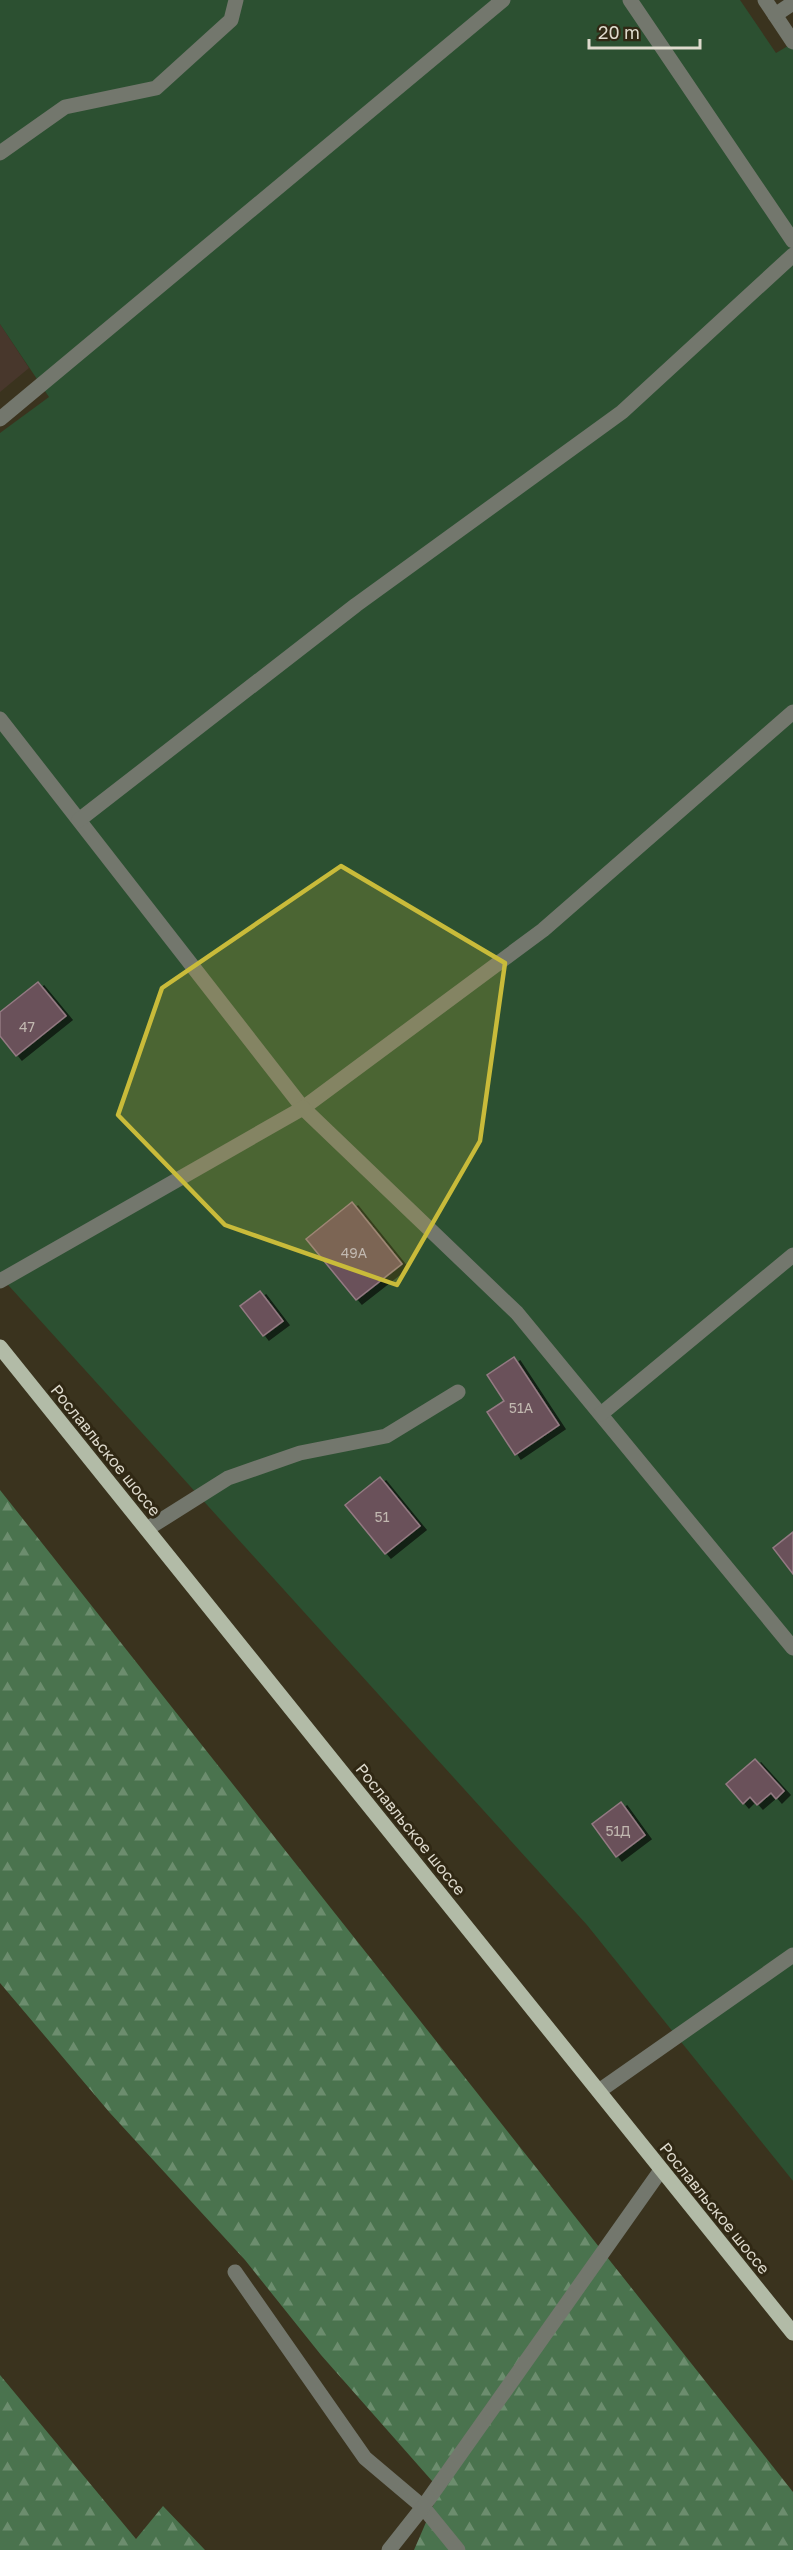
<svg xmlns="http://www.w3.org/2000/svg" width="793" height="2550" viewBox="0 0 793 2550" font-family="'Golos Text',sans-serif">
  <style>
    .industrial { fill: #48372c }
    .forest { fill: url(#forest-firs) }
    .garden { fill: #2c5031 }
    .building { fill: #6a515a; stroke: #947a83; stroke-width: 1.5; filter: url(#shadow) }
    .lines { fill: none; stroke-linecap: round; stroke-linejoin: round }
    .minor { stroke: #73776d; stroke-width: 15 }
    .major { stroke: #b2bba7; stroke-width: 15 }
    .marked { fill: #c9bb3a; fill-opacity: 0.2; stroke: #c9bb3a; stroke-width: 4.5; stroke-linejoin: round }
    .labels { text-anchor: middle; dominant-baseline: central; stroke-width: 6; stroke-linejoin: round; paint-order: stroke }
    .number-label { font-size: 14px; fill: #c1b8b0 }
    .street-label { font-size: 16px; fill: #dedacd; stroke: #302814 }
  </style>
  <defs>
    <pattern id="forest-firs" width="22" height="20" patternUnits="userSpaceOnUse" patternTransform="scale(1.5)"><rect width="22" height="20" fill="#4a734e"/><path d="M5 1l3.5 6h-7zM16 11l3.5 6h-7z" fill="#6c8d6e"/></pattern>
    <filter id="shadow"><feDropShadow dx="6" dy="4" stdDeviation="0" flood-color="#0009"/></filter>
  </defs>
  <rect width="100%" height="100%" fill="#3a331e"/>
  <polygon class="industrial" points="0,324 29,368 0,392"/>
  <g class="forest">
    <polygon points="0,1490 793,2492 793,2550 414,2550 440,2490 321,2355 245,2260 110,2113 0,1983"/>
    <polygon points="0,2375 136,2539 163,2506 205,2550 0,2550"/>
  </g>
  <polygon class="garden" points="0,0 740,0 776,53 793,43 793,2181 587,1925 0,1276 0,433 49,397 0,324"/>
  <g class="building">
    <polygon points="38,982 66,1016 16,1056 0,1036 0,1012"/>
    <polygon points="352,1202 402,1264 356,1300 306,1239"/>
    <polygon points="260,1291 283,1321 263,1336 240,1306"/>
    <polygon points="514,1357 559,1425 515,1455 487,1412 504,1401 487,1375"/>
    <polygon points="380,1477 420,1526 385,1554 345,1505"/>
    <polygon points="793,1532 793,1574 773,1548"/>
    <polygon points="755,1759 784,1791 776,1799 771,1793 757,1805 750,1797 743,1804 726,1784"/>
    <polygon points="621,1802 645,1835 616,1857 592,1824"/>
  </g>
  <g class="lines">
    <g class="minor">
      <polyline points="630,0 793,241"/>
      <polyline points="765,0 793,42"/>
      <polyline points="775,15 793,3"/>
      <polyline points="0,153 65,107 156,88 231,20 236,0"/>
      <polyline points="0,419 503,0"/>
      <polyline points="0,719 303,1108 543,930 793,712"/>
      <polyline points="79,820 356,605 622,412 793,255"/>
      <polyline points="0,1281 303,1108 517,1313 793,1648"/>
      <polyline points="601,1414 793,1255"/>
      <polyline points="147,1529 228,1478 300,1453 386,1436 458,1392"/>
      <polyline points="599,2091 793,1955"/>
      <polyline points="235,2272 365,2458 423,2507 458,2550"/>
      <polyline points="389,2550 423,2507 661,2170"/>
    </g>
    <polyline class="major" points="0,1347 793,2333"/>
  </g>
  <path class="marked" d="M341 866 505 963 480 1141 397 1285 225 1225 118 1115 162 988Z"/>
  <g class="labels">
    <g class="number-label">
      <text x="27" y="1026">47</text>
      <text x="354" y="1252">49А</text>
      <text x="521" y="1407">51А</text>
      <text x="382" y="1516">51</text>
      <text x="618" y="1830">51Д</text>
    </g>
    <g class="street-label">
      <text transform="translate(106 1450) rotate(51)">Рославльское шоссе</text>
      <text transform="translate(411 1829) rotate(51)">Рославльское шоссе</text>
      <text transform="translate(715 2208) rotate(51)">Рославльское шоссе</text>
    </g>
  </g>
  <path d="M589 39v9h111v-9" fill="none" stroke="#dedacd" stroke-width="3"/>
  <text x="598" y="39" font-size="18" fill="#dedacd" stroke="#302814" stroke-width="4.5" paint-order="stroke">20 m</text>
</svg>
